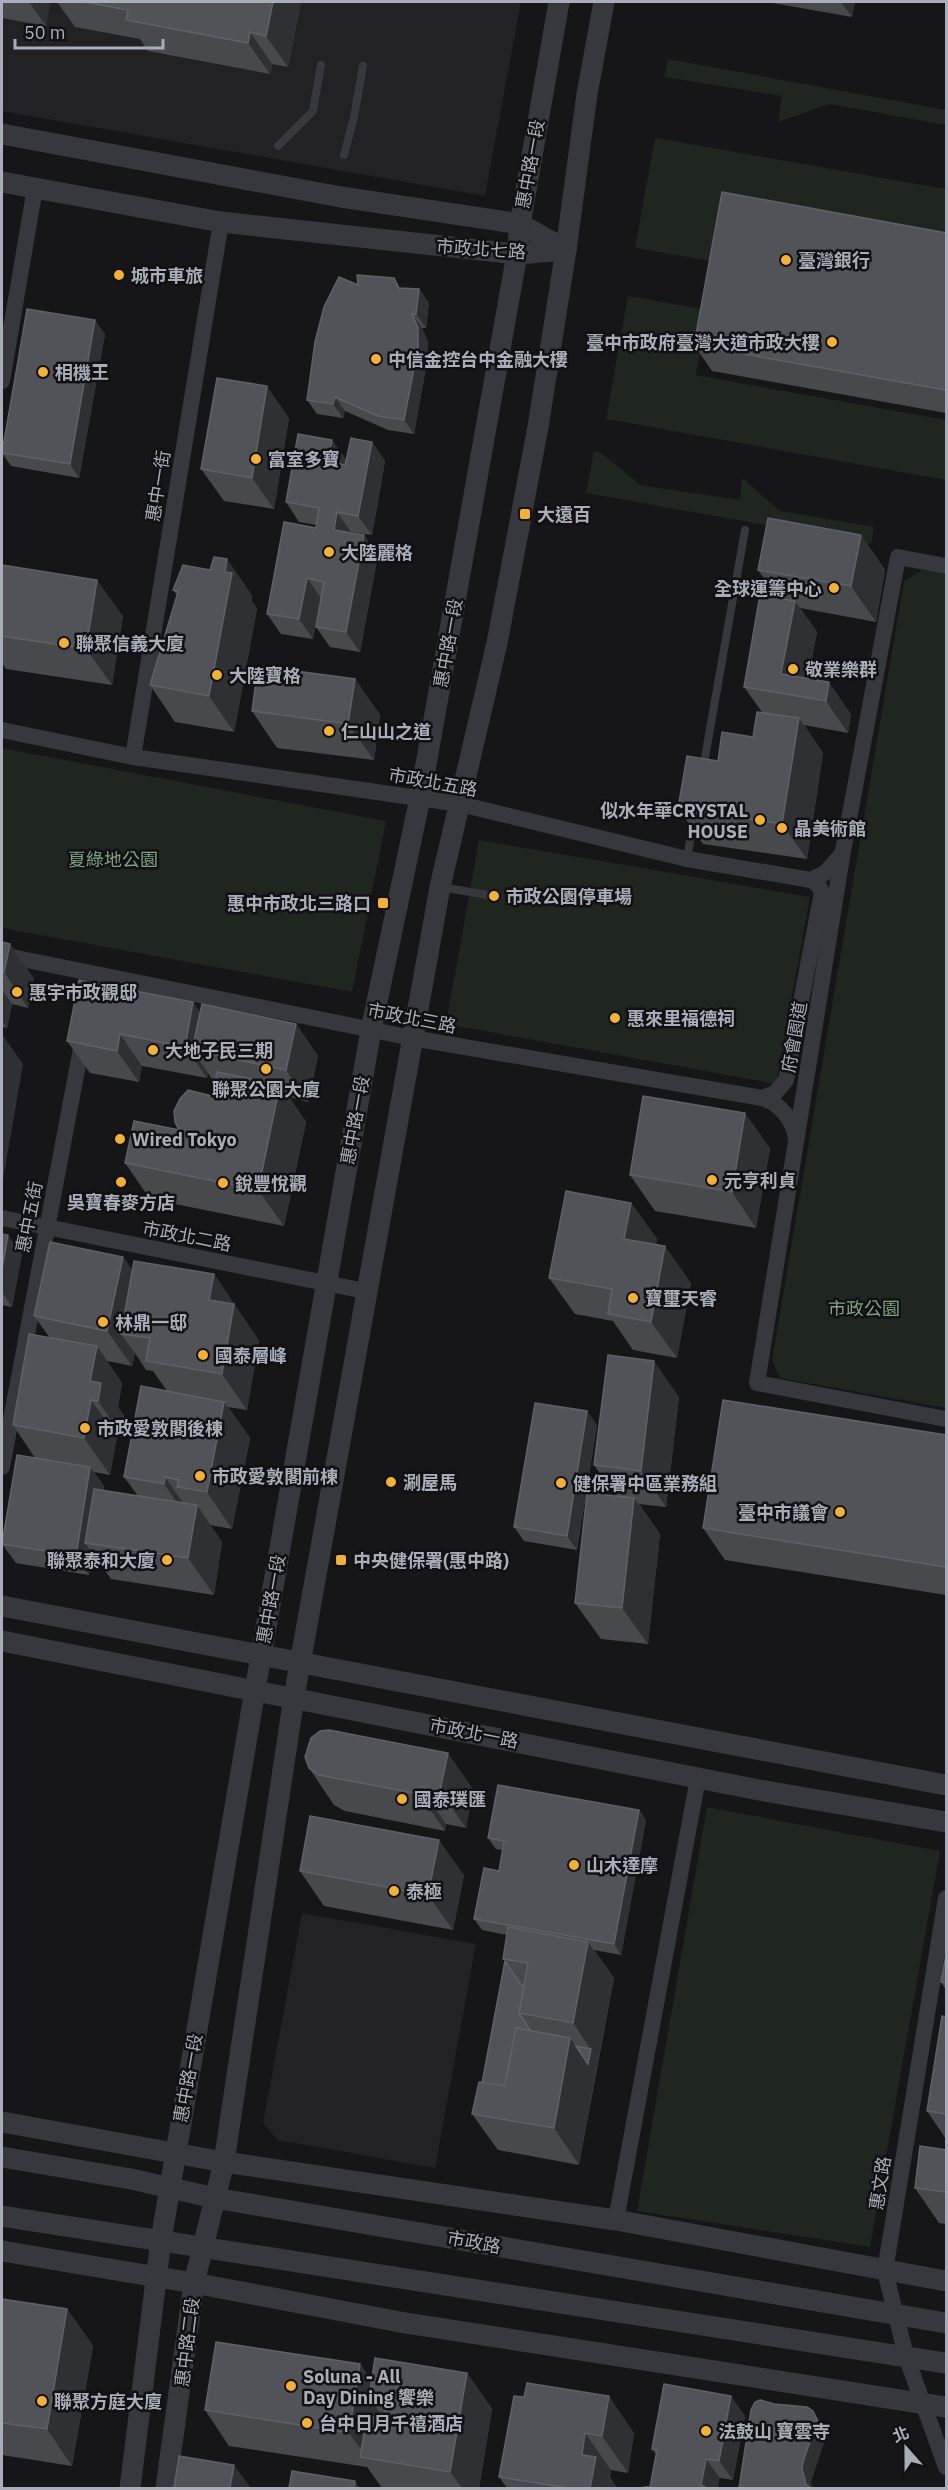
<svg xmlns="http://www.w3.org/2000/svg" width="948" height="2490" viewBox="0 0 948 2490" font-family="'IBM Plex Sans','Noto Sans TC',sans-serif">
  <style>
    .built { fill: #222225 }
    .green { fill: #1e261f }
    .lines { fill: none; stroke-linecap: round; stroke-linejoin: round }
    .service { stroke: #37383d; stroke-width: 8 }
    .minor { stroke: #37383d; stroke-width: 16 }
    .tertiary { stroke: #37383d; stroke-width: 21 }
    .wall { fill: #47494d; fill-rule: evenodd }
    .shaded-wall { fill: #2f3033 }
    .building { fill: #525359; stroke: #5f6168; stroke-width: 1.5 }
    .poi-dot { fill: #f2b134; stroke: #111113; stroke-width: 2 }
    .labels { text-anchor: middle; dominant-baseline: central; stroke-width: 5; stroke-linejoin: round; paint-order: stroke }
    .street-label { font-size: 18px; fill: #a8adb8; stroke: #111113 }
    .poi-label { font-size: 18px; font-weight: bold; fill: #a8adb8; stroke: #111113; text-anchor: start }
    .park-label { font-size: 18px; fill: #7fa381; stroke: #111113 }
  </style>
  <rect width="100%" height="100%" fill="#161618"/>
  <g class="built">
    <polygon points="2,2 521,2 485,196 2,111"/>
    <polygon points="302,1913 476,1944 435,2168 278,2140 263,2123"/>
  </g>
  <g class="green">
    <polygon points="668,59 946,110 946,125 829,104 778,122 782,96 664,77"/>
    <polygon points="655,138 946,189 946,247 716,262 635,248"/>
    <polygon points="628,296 707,310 696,375 946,420 946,480 606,419"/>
    <polygon points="594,451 600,452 640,485 740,500 742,478 780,511 874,527 871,544 586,493"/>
    <polygon points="922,570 946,574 946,1408 780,1378 772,1360 904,581"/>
    <polygon points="2,748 386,821 352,992 2,928"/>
    <polygon points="479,840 810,897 776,1084 446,1024"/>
    <polygon points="707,1807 940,1851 870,2247 637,2211"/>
  </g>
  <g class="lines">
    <g class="service">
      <polyline points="278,146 313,111 321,65"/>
      <polyline points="344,155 354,117 363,66"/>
      <polyline points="703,769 745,530"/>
      <polyline points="687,859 694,818"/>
      <polyline points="440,887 494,896"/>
    </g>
    <g class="minor">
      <polyline points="2,381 35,188"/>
      <polyline points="946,566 898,557 843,851 757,1383 946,1419"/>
      <polyline points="2,730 133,757 460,804 687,859 811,880 825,873 841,855"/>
      <polyline points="133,757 221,222"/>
      <path d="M2 955 412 1038 762 1098C780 1103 794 1121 796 1139"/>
      <polyline points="762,1098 775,1093 786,1080 822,892 818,885 811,880"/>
      <polyline points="2,1218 365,1291"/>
      <polyline points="2,1467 83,1038"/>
      <polyline points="946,1898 885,2271 906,2356 946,2467"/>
      <polyline points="616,2220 698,1778"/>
    </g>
    <g class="tertiary">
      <polyline points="2,134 341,197 520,224 566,250"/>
      <polyline points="2,182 221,222 517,254 566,250"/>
      <polyline points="2,1606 946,1785"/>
      <polyline points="2,1641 759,1790 946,1822"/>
      <polyline points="2,2122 224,2162 616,2220 946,2281"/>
      <polyline points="2,2157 131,2179 215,2198 946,2323"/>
      <polyline points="2,2216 946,2363"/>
      <polyline points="2,2251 194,2283 400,2322 946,2407"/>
      <polyline points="130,2488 161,2240 255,1690 371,1030 420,798 517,254 520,224 559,2"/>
      <polyline points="166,2488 194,2283 224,2162 294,1697 440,887 497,643 538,427 566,250 587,94 604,2"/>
    </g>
  </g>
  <g class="wall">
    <polygon points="2,2 50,2 46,26 2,18"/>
    <polygon points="57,2 301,2 288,67 272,64 270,74 148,51 140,39 75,27"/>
    <polygon points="767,2 855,2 852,17"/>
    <polygon points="946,233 946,413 712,371 694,345"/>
    <polygon points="358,285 419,289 429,303 426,328 422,328 428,342 427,362 414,434 388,430 345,411 343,418 317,414 307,400"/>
    <polygon points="105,334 79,478 11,466 2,453"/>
    <polygon points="289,418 274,509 224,501 201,469"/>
    <polygon points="372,442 385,461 372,535 351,532 351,533 364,535 378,555 360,652 330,647 316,627 322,598 321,598 313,639 281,634 267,614 316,528 316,525 299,522 286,502 346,459 345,465"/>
    <polygon points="861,535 885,570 876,622 800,608 817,632 808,679 851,714 848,733 804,725 823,753 807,859 703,844 678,808 718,761 753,737 762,712 744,687 778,598 758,570"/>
    <polygon points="2,565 123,616 112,685 6,669 2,663"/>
    <polygon points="173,590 252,595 252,601 257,609 234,732 175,722 150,685 177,595"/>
    <polygon points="355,679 380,715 374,760 277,748 252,711"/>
    <polygon points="2,942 10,944 34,979 28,1008 12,1004 7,1028 2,1027"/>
    <polygon points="193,1002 200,1012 296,1024 318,1056 308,1102 289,1097 306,1122 284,1226 150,1199 125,1163 179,1130 212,1096 215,1082 214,1082 208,1073 207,1078 142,1066 139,1082 90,1073 67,1041"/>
    <polygon points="770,1148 756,1228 655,1211 630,1175"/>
    <polygon points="631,1203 657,1239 656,1244 691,1283 677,1358 633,1350 613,1321 575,1314 549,1278"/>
    <polygon points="2,1234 22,1254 12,1307 2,1305"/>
    <path d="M123 1257 132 1270 214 1274 259 1341 247 1410 228 1407 250 1438 232 1529 210 1525 222 1542 214 1595 111 1579 93 1554 89 1575 16 1563 2 1544 35 1458 13 1425 50 1338 34 1316ZM135 1353 146 1370 153 1371 167 1391 124 1477 138 1496 103 1491 104 1486 94 1472 110 1475 117 1436 123 1437 126 1419 118 1407 122 1383 107 1361 132 1366Z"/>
    <polygon points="679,1397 666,1507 639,1504 660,1534 648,1644 601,1639 575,1603 616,1496 594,1465"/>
    <polygon points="597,1425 577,1550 524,1541 514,1527"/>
    <polygon points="946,1435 946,1595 725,1560 703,1528"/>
    <polygon points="309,1768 473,1789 466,1828 446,1824 445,1831 345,1811 334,1805"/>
    <polygon points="639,1810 646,1820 621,1955 594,1950 614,1978 579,2165 498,2150 472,2114 482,2083 505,1961 503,1959 507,1935 482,1930 474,1919 499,1871 503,1850 496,1849 488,1838"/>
    <polygon points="300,1871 464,1875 453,1930 324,1906"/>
    <polygon points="946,1955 946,1990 941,1982"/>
    <polygon points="946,2017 946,2139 927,2111"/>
    <polygon points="946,2150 946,2224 939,2223 915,2188"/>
    <polygon points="2,2299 67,2309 93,2346 72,2466 2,2455"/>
    <polygon points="360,2364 372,2381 467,2373 492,2409 479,2488 382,2488 367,2467 229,2446 205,2410"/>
    <polygon points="514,2396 634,2433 628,2473 611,2470 610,2477 617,2488 507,2488 499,2477"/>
    <polygon points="745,2416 733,2480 720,2478 656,2454 652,2449"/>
  </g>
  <g class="shaded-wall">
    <polygon points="29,2 50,2 46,26"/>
    <polygon points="273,2 301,2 288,67 266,36"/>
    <polygon points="841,2 855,2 852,17"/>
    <polygon points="250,32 272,64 270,74 248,43"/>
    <polygon points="419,289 429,303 426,328 416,314"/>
    <polygon points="412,314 422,328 428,342 427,362 414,434 404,420"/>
    <polygon points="95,320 105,334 79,478 70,464"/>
    <polygon points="267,386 289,418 274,509 252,478"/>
    <polygon points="335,397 345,411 343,418 333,404"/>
    <polygon points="332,440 346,459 342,482 328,462"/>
    <polygon points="372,442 385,461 372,535 358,516"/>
    <polygon points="337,512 351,532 348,550 334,530"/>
    <polygon points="364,535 378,555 360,652 346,632"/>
    <polygon points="861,535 885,570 876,622 851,586"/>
    <polygon points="227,559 252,595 252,601 257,609 234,732 209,696"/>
    <polygon points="307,578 321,598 313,639 299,619"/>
    <polygon points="97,580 123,616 112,685 86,649"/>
    <polygon points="795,601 817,632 805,697 781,674"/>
    <polygon points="355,679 380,715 374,760 348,724"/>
    <polygon points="829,682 851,714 848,733 826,701"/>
    <polygon points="799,718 823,753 807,859 782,824"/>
    <polygon points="10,944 34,979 28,1008 4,972"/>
    <polygon points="2,990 12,1004 7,1028 2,1021"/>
    <polygon points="193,1002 216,1034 192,1050 208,1073 207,1078 185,1047"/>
    <polygon points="296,1024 318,1056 308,1102 286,1070"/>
    <polygon points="2,1034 23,1064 3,1180 2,1178"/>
    <polygon points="120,1034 142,1066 139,1082 117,1051"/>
    <polygon points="280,1085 306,1122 284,1226 258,1190"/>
    <polygon points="745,1113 770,1148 756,1228 732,1192"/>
    <polygon points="631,1203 657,1239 650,1275 624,1239"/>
    <polygon points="8,1235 22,1254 12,1307 2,1292 2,1269"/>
    <polygon points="665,1246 691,1283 677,1358 651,1322"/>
    <polygon points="123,1257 148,1292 121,1334 135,1353 132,1366 107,1331"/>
    <polygon points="214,1274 259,1341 247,1410 222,1374 209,1300"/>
    <polygon points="97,1346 122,1383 118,1407 126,1419 123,1437 98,1401 90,1381"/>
    <polygon points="654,1361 679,1397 666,1507 641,1471"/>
    <polygon points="91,1400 117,1436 110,1475 84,1438"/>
    <polygon points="224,1402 250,1438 232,1529 207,1492"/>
    <polygon points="587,1411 597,1425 577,1550 567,1536"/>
    <polygon points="90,1467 104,1486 95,1544 85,1543 93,1554 89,1575 76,1556"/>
    <polygon points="165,1477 191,1514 190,1521 164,1484"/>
    <polygon points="634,1498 660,1534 648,1644 622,1608"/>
    <polygon points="197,1505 222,1542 214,1595 188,1558"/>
    <polygon points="448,1753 473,1789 466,1828 440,1791"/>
    <polygon points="421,1787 446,1824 445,1831 419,1794"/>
    <polygon points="639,1810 646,1820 621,1955 614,1944"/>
    <polygon points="439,1840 464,1875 453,1930 428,1895"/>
    <polygon points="588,1942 614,1978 598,2060 573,2023"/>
    <polygon points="570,2038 588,2064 591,2049 598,2060 579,2165 554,2128"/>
    <polygon points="67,2309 93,2346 72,2466 47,2429"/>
    <polygon points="360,2364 385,2399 369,2397 382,2416 375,2459 367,2458 349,2433"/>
    <polygon points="467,2373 492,2409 479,2488 462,2488 450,2472"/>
    <polygon points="609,2396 634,2433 628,2473 602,2436"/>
    <polygon points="731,2396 745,2416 733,2480 719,2461"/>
    <polygon points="813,2411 823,2425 827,2434 813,2476 811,2483 813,2488 809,2488 806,2484 802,2469"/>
    <polygon points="585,2433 611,2470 610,2477 617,2488 590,2488 582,2455"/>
    <polygon points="706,2459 720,2478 718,2488 703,2488 701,2485"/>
    <polygon points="234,2465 251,2488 231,2488"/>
    <polygon points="355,2481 360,2488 354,2488"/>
  </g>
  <g class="building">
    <polygon points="84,2 273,2 266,36 250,32 248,43 126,20 128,10"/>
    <polygon points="722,192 946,233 946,390 694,345"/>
    <polygon points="357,275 394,278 399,288 419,289 416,314 412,314 418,328 418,348 404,420 378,416 335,397 333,404 307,400 315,342 324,307 339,277 358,285"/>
    <polygon points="27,309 95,320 70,464 2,453"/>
    <polygon points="217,378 267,386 252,478 201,469"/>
    <polygon points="298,434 332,440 328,462 345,465 351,438 372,442 358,516 337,512 334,530 364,535 346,632 316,627 324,582 307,578 299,619 267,614 284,522 316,528 319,508 286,502"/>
    <polygon points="768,518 861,535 851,586 758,570"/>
    <polygon points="214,557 227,559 225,572 232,573 209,696 150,685 178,592 173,590 183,565 210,570"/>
    <polygon points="2,565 97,580 86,649 2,636"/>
    <polygon points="760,595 795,601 781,674 829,682 826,701 744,687"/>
    <polygon points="258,666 355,679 348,724 252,711"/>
    <polygon points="757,712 799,718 782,824 678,808 687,756 718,761 722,732 753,737"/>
    <polygon points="2,942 10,944 4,972 2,972"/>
    <polygon points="79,980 193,1002 185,1047 120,1034 117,1051 67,1041"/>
    <polygon points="202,1004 296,1024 286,1070 192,1050"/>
    <polygon points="217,1072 280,1085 258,1190 125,1163 134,1121 179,1130 175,1122 174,1111 180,1099 188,1090 212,1096"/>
    <polygon points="643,1096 745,1113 732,1192 630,1175"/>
    <polygon points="566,1191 631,1203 624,1239 665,1246 651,1322 608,1314 612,1289 549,1278"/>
    <polygon points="2,1234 8,1235 2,1269"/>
    <polygon points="50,1242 123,1257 107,1331 34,1316"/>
    <polygon points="134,1261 214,1274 209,1300 234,1304 222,1374 146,1361 150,1338 121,1334"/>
    <polygon points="29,1334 97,1346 90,1381 101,1383 98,1401 91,1400 84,1438 13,1425"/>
    <polygon points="608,1355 654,1361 641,1471 594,1465"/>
    <polygon points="141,1386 224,1402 207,1492 177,1487 179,1480 165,1477 164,1484 124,1477"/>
    <polygon points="723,1400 946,1435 946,1567 703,1528"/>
    <polygon points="535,1403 587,1411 567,1536 514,1527"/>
    <polygon points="17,1455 90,1467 76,1556 2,1544"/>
    <polygon points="94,1489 197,1505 188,1558 85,1543"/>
    <polygon points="587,1493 634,1498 622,1608 575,1603"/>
    <polygon points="329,1730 448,1753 440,1791 421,1787 419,1794 319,1775 309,1768 305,1757 311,1738 320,1731"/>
    <polygon points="498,1785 639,1810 614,1944 474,1919 484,1868 499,1871 504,1841 488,1838"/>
    <polygon points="310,1816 439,1840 428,1895 300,1871"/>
    <polygon points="508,1927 588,1942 573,2023 519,2013 528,1963 503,1959"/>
    <polygon points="946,1955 946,1983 941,1982"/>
    <polygon points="505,1961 521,1985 524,1985 519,2013 531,2031 516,2028 505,2086 482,2083"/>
    <polygon points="942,2016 946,2017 946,2114 927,2111"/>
    <polygon points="516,2028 570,2038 554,2128 472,2114 479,2082 505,2086"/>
    <polygon points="576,2046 591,2049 588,2064"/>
    <polygon points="920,2146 946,2150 946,2192 915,2188"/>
    <polygon points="2,2299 67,2309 47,2429 2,2423"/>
    <polygon points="216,2342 360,2364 349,2433 205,2410"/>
    <polygon points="375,2358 467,2373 450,2472 360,2457 367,2416 384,2418 387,2400 369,2397"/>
    <polygon points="527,2383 609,2396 602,2436 585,2433 582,2455 596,2457 590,2488 569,2488 499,2477 514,2396 524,2397"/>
    <polygon points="664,2384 731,2396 719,2461 706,2459 701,2485 707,2488 643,2488 644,2487 650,2487 657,2450 652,2449"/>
    <polygon points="760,2400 774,2404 807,2407 813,2411 817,2420 803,2462 802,2469 806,2484 810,2488 739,2488 751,2410 755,2402"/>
    <polygon points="179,2456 234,2465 230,2488 235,2488 174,2488"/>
    <polygon points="292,2471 355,2481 354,2488 289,2488"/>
  </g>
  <g class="poi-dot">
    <circle cx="786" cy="260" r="6"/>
    <circle cx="119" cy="275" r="6"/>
    <circle cx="832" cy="342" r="6"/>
    <circle cx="376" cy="359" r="6"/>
    <circle cx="43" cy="372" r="6"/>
    <circle cx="256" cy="459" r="6"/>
    <rect x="519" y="508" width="12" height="12" rx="3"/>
    <circle cx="329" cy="552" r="6"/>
    <circle cx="834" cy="588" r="6"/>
    <circle cx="64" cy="643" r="6"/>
    <circle cx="793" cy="669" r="6"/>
    <circle cx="217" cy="675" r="6"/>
    <circle cx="329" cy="731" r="6"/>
    <circle cx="760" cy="820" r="6"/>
    <circle cx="782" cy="828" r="6"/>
    <circle cx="494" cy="896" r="6"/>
    <rect x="377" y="897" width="12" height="12" rx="3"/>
    <circle cx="17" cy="992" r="6"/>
    <circle cx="615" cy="1018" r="6"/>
    <circle cx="153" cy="1050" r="6"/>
    <circle cx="266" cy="1069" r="6"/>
    <circle cx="120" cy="1139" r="6"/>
    <circle cx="712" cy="1180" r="6"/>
    <circle cx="121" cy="1182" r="6"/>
    <circle cx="223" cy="1183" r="6"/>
    <circle cx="633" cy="1298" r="6"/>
    <circle cx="103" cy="1322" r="6"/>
    <circle cx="203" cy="1355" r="6"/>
    <circle cx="85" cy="1428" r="6"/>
    <circle cx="200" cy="1476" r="6"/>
    <circle cx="391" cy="1482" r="6"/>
    <circle cx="561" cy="1483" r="6"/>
    <circle cx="840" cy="1512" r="6"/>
    <circle cx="167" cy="1560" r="6"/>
    <rect x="335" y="1554" width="12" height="12" rx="3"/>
    <circle cx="402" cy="1799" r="6"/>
    <circle cx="574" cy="1865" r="6"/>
    <circle cx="394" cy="1891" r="6"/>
    <circle cx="291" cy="2386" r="6"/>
    <circle cx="42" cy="2401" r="6"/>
    <circle cx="307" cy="2423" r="6"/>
    <circle cx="706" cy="2431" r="6"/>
  </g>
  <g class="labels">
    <g class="street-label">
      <text transform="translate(530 164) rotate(-80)">惠中路一段</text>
      <text transform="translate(481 249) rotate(4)">市政北七路</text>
      <text transform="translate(158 486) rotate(-81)">惠中一街</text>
      <text transform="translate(448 643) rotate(-80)">惠中路一段</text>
      <text transform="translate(433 782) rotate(10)">市政北五路</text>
      <text transform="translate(412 1018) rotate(11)">市政北三路</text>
      <text transform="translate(794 1037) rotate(-80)">府會園道</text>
      <text transform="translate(355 1120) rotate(-80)">惠中路一段</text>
      <text transform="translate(29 1217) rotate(-79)">惠中五街</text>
      <text transform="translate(187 1236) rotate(11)">市政北二路</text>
      <text transform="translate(271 1599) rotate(-80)">惠中路一段</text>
      <text transform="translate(474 1733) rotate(11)">市政北一路</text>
      <text transform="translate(188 2078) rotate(-80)">惠中路一段</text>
      <text transform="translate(880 2183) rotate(-81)">惠文路</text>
      <text transform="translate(474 2242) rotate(10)">市政路</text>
      <text transform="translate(187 2342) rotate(-83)">惠中路二段</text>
    </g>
    <g class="poi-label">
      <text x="798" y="260">臺灣銀行</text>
      <text x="131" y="275">城市車旅</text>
      <text x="820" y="342" text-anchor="end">臺中市政府臺灣大道市政大樓</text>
      <text x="388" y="359">中信金控台中金融大樓</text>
      <text x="55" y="372">相機王</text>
      <text x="268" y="459">富室多寶</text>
      <text x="537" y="514">大遠百</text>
      <text x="341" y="552">大陸麗格</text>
      <text x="822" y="588" text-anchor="end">全球運籌中心</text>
      <text x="76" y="643">聯聚信義大廈</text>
      <text x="805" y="669">敬業樂群</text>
      <text x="229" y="675">大陸寶格</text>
      <text x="341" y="731">仁山山之道</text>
      <text x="748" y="810" text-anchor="end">似水年華CRYSTAL<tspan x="748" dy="21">HOUSE</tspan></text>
      <text x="794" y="828">晶美術館</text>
      <text x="506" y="896">市政公園停車場</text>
      <text x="371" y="903" text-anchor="end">惠中市政北三路口</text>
      <text x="29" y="992">惠宇市政觀邸</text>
      <text x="627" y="1018">惠來里福德祠</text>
      <text x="165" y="1050">大地子民三期</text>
      <text x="266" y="1089" text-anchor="middle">聯聚公園大廈</text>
      <text x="132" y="1139">Wired Tokyo</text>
      <text x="724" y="1180">元亨利貞</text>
      <text x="235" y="1183">銳豐悅觀</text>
      <text x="121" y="1202" text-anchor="middle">吳寶春麥方店</text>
      <text x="645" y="1298">寶璽天睿</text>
      <text x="115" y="1322">林鼎一邸</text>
      <text x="215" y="1355">國泰層峰</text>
      <text x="97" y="1428">市政愛敦閣後棟</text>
      <text x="212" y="1476">市政愛敦閣前棟</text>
      <text x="403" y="1482">涮屋馬</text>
      <text x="573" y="1483">健保署中區業務組</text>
      <text x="828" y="1512" text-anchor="end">臺中市議會</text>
      <text x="155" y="1560" text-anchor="end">聯聚泰和大廈</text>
      <text x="353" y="1560">中央健保署(惠中路)</text>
      <text x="414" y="1799">國泰璞匯</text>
      <text x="586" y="1865">山木達摩</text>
      <text x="406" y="1891">泰極</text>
      <text x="303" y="2376">Soluna - All<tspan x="303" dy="21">Day Dining 饗樂</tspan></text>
      <text x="54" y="2401">聯聚方庭大廈</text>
      <text x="319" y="2423">台中日月千禧酒店</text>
      <text x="718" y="2431">法鼓山 寶雲寺</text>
    </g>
    <g class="park-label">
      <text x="113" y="859">夏綠地公園</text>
      <text x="864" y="1308">市政公園</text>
    </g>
  </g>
  <rect width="948" height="2490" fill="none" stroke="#a8adb8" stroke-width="6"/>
  <g transform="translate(906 2448) rotate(339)" stroke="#111113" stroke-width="4.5" paint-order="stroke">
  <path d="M0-4.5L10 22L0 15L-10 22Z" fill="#a8adb8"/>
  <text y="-9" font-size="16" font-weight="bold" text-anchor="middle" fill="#a8adb8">北</text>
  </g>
  <path d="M15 39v9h148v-9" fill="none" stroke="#a8adb8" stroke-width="3"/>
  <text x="24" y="39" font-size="18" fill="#a8adb8" stroke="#111113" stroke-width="4.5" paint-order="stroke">50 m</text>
</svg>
